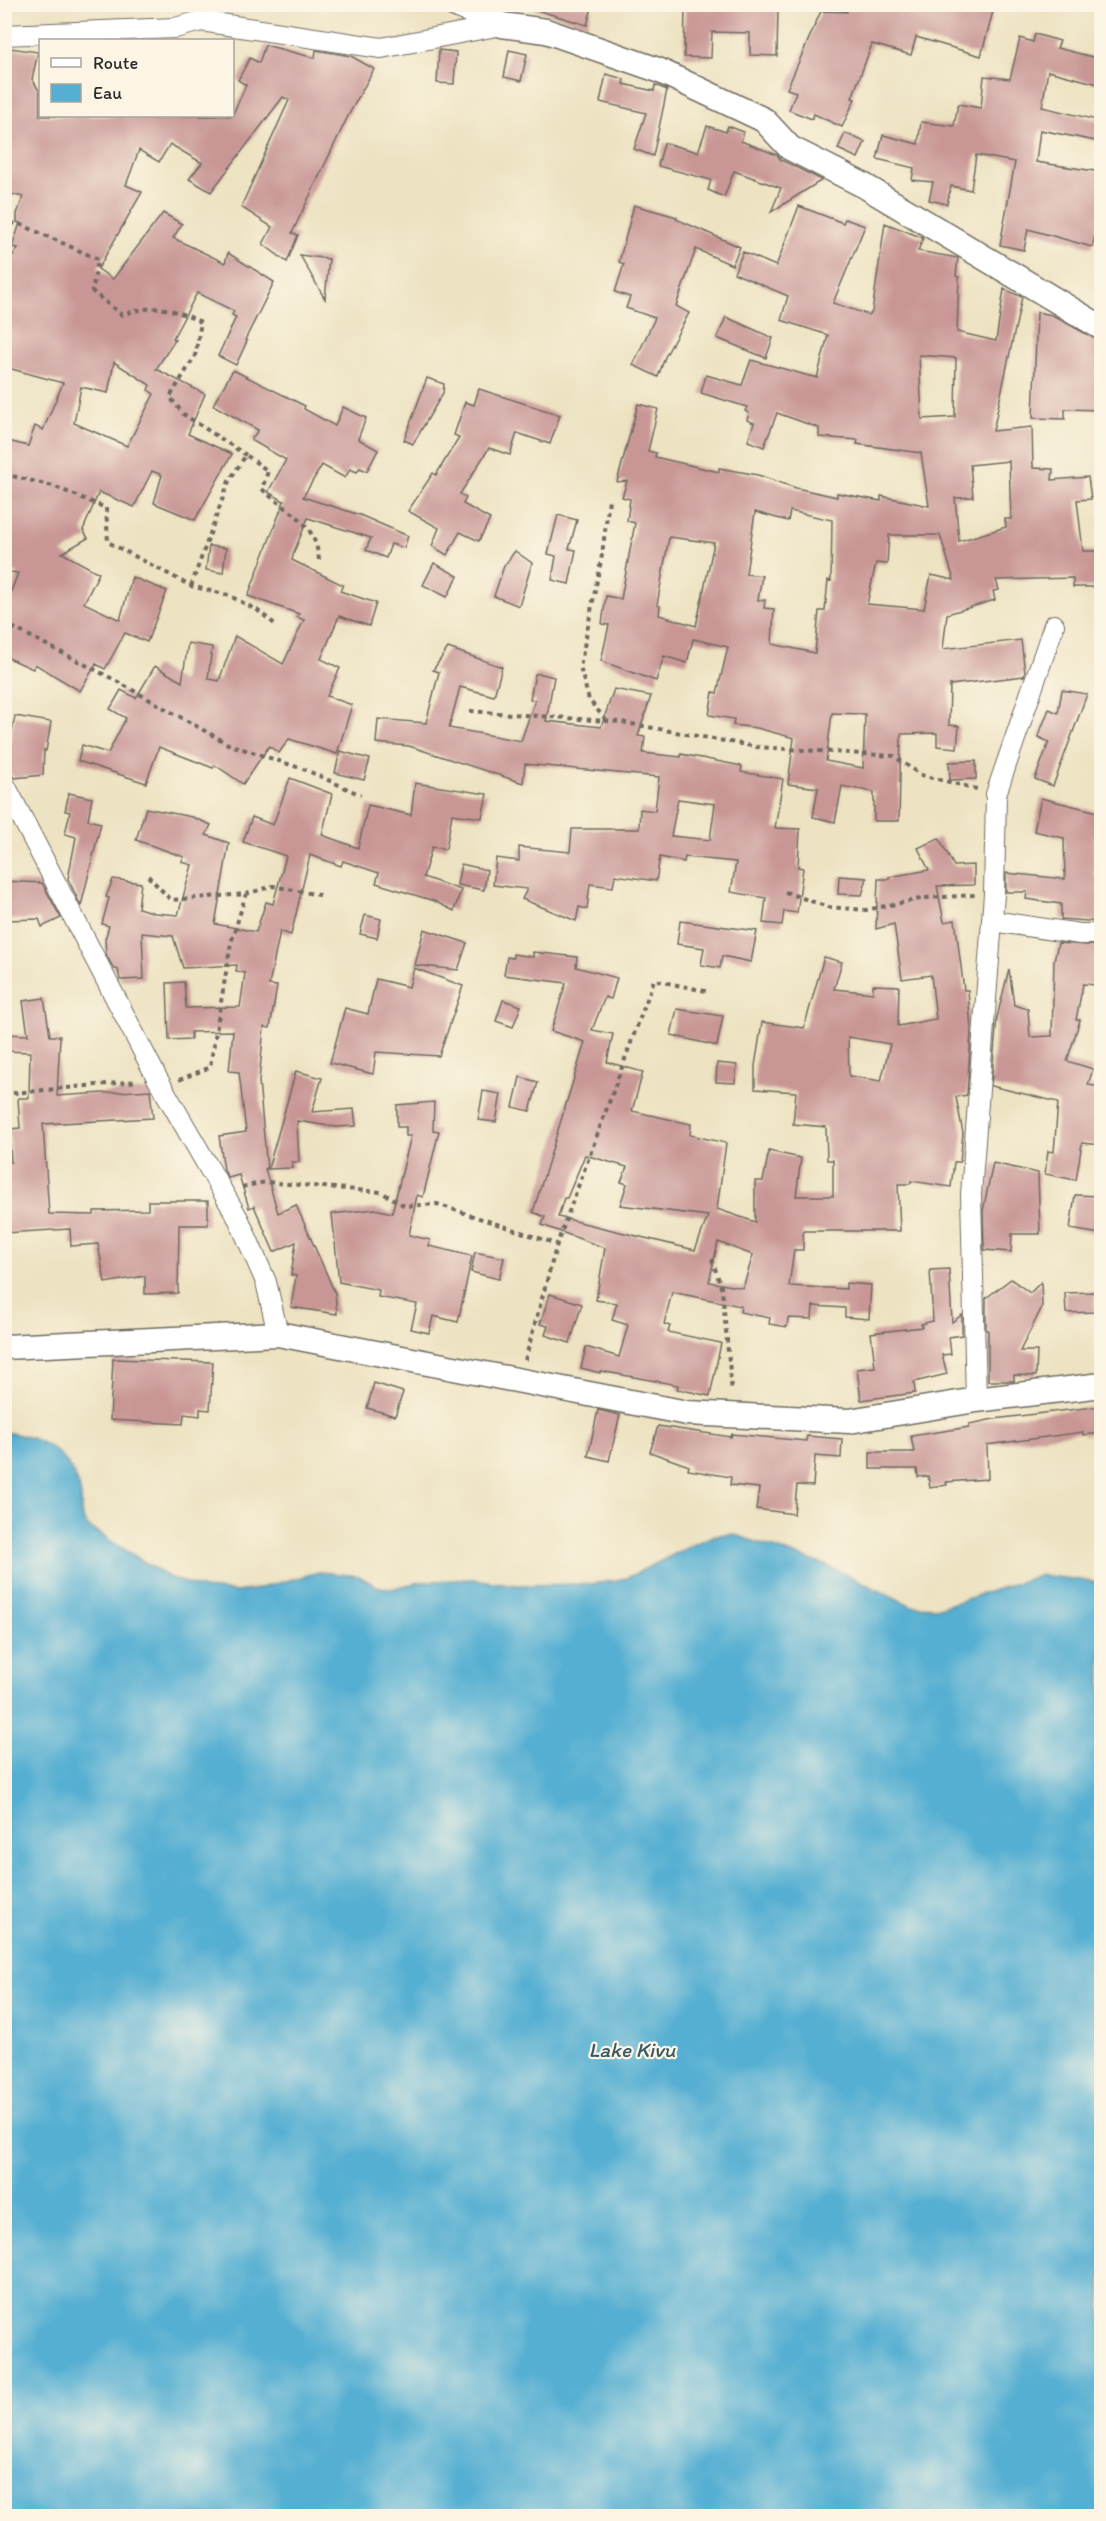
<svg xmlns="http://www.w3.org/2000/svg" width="1106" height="2521" viewBox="0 0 1106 2521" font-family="Itim,sans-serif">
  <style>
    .water { fill: #54afd2; stroke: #406d7e; stroke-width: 1.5 }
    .building { fill: #c89695; fill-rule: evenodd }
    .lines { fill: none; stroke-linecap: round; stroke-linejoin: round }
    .minor-casing { stroke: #6f6b60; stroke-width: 22 }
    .tertiary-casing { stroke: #6f6b60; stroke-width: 27 }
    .path { stroke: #6f6b60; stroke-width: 4; stroke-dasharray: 4.5 4.5; stroke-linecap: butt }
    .minor { stroke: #fff; stroke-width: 20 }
    .tertiary { stroke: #fff; stroke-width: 24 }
    .labels { text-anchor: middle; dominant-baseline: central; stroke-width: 4.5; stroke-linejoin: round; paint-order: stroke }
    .water-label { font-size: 21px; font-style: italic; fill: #395965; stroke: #fcf5e5 }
  </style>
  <rect width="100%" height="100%" fill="#fcf5e5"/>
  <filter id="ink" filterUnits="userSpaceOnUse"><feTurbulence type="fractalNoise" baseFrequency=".0167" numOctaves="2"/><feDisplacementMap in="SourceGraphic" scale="12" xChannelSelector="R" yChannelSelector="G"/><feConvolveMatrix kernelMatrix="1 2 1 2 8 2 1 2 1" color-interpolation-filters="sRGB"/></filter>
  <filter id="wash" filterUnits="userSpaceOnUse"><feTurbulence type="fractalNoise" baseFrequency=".008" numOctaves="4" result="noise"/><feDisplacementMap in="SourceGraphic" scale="24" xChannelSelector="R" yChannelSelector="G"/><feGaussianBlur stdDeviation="1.35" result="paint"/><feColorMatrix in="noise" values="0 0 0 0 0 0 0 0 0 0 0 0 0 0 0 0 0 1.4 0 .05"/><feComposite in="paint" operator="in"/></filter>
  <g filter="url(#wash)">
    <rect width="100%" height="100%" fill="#ede2c1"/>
    <path class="water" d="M4 1432C41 1437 70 1452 80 1491 84 1507 76 1509 87 1526L168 1577 204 1589 237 1592 257 1589 319 1572 359 1576 376 1586 391 1589 419 1582 471 1579 517 1585 593 1584 627 1578 701 1541 716 1535 732 1534 828 1566 912 1606 942 1607 1041 1575 1101 1583V2516H5Z"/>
    <g id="blocks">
      <g class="building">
        <polygon points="534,4 582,4 592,8 587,25 533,9"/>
        <polygon points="831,4 995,4 981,56 916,37 911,55 872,44 852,98 855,99 842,127 814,114 812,119 789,110 796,92 787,89 821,11 848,12"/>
        <polygon points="685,6 778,10 777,56 750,55 750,33 712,32 711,58 684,57"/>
        <polygon points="1035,34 1060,41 1057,48 1101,59 1098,84 1048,71 1042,107 1101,121 1101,142 1040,130 1036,162 1101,172 1101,212 1092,247 1028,229 1024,250 1000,245 1015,162 976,155 971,190 951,186 947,204 929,200 933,182 912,180 914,168 877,159 883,135 918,144 921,122 954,126 958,104 981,108 984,76 1010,79 1020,38 1033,42"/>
        <path d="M265 45 315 58 316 50 351 56 374 69 348 116 292 233 298 235 287 262 263 244 272 227 241 207 289 100 283 97 211 192 189 179 202 163 170 144 159 162 139 150 126 185 142 192 98 269 113 279 163 213 182 224 173 238 225 263 228 253 274 282 245 340 247 341 236 365 218 356 236 317 232 315 234 311 197 293 173 338 175 340 156 369 205 394 188 434 232 454 195 520 154 503 162 475 152 471 134 507 99 492 83 530 88 538 62 553 99 573 84 603 120 620 132 577 167 591 147 642 125 633 105 669 96 664 80 691 35 664 33 669 4 656V610L18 573 4 571V440L28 446 35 426 43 430 63 383 4 367V267L18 248 12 247 20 223 17 222V214L23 197 4 192V47L38 52 32 79 40 92V116H232L246 85 238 80 250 58 259 63ZM114 362 150 385 148 390 154 394 127 446 74 423 81 387 108 393Z"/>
        <polygon points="439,50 456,52 454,84 437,83"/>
        <polygon points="509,50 527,54 521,81 504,77"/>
        <polygon points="606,74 624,79 623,84 654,91 655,85 667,90 653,156 634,149 646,113 600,102"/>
        <polygon points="707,126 726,132 728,126 744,132 741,141 777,155 781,160 822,180 771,212 781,188 734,171 724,197 708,190 711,180 658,166 664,143 698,152"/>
        <polygon points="845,133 865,142 858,158 838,149"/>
        <polygon points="634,205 677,217 676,219 740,247 732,265 696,249 676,306 689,313 665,357 658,377 633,365 655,318 626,308 630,297 615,292 624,264 619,262"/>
        <path d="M799 206 843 223 845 219 865 226 833 303 869 315 872 312 885 223 923 238 918 251 958 258 956 276 959 277 957 332 996 341 1004 289 1022 297 993 431 1032 427 1033 468 1053 469 1052 480 1088 477 1091 499 1077 500 1083 551H1096V558H1101V587H1073V578L996 580 999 590 993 591 995 600 947 614 943 649 1021 640 1025 672 1024 676 950 685 949 725 959 726 957 748 937 746V733L901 734 899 821H874V792L842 786 835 822 813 817 818 788 788 784 794 738 757 728 733 725 734 719 709 715 713 692 717 693 728 647 693 639 687 663 664 656 656 681 601 661 609 625 602 624 606 596 621 599 635 523 627 521 630 499 622 497 627 481 617 482 638 404 658 409 648 451 656 453 655 457 719 472V468L758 475 796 488 837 497V493L881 501V496L929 506 921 453 857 444 858 440 819 437V428L777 413 764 447 748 441 754 423 747 420 749 413 745 411 747 407 701 393 706 375 742 385 751 360 817 378 828 335 781 320 788 296 734 273 743 252 776 266ZM919 355 956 358 955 417 922 419ZM1009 461 1011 519H1005L1006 527 959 541 955 498 973 497 970 465ZM790 511 832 520 831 581 828 580 825 611H819L815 653 772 644 774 609 764 608 765 600H758L762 576 746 574 755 512 788 521ZM889 535H940L954 580 931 575 924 609 867 604 876 563 887 564ZM669 537 714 543 696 626 659 615 660 606 657 605ZM832 713 865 714 863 768 826 761Z"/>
        <polygon points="300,255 329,259 325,299 310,273"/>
        <polygon points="1037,312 1052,315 1101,342 1101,410 1065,409 1065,419 1033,418"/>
        <polygon points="726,317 773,338 766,358 717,338"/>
        <polygon points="233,370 305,406 304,409 335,426 343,407 366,418 358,439 378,450 367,471 360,468 357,472 350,469 345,478 322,465 303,497 360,515 408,536 404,548 391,544 386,558 366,550 371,538 308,518 294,552 292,560 343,585 340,591 376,603 369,626 339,616 321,659 340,668 327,696 352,705 337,754 289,739 279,753 269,746 243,784 215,765 213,768 159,747 146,783 78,761 82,745 108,753 126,718 110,709 121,690 136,698 155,666 182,682 188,643 212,647 208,679 219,681 235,636 283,664 304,620 297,617 299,614 248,596 284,501 268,492 286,460 251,440 258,430 213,405"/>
        <polygon points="427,378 444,384 443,393 413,444 404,440"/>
        <polygon points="479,389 560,415 550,444 517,433 510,455 489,448 460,494 466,498 463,504 490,519 479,541 460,532 447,555 432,546 439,528 408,511 433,473 436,475 459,437 454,435 465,402 474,405"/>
        <polygon points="558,515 577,520 569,549 576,550 569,584 552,580 556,556 548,554"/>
        <polygon points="209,546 226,548 223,573 206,570"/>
        <polygon points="515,551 532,563 519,606 494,596 504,566"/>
        <polygon points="434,563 458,576 447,597 423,585"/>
        <path d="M448 648 502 667 494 696 460 687 449 728 521 741 535 700 530 699 535 674H542L554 677 546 721 601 727 614 689 651 696 638 736 645 737 643 753 681 757V754L742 766 741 772 783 779 775 828 800 829 798 867 803 868 797 913 784 911 782 925 763 923 766 898 731 892 736 862 685 857 684 862 660 857 656 881 615 875 613 887 590 884 587 909 579 907 576 921 522 899 527 889 493 885 496 858 519 861V847L570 852 572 829H639L640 809 655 811 659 777 525 764 523 783 409 746 376 743 378 719 426 723 439 672 433 670ZM678 799 715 804 710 840 671 836Z"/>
        <polygon points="1062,690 1087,694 1053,786 1035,779 1049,742 1038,737 1049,709 1058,713"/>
        <polygon points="15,716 51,722 46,751 44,750 43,775 15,778 7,772 6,761"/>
        <polygon points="340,751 370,759 364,780 335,773"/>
        <polygon points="976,761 976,779 950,780 949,762"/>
        <polygon points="290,778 332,794 322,835 358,848 368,805 411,815 415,783 487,794 482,818 452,814 446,849 432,847 423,877 461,890 454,911 434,901 376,883 379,873 343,861 341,866 310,855 291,935 280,931 269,985 277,986 270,1028 264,1027 259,1081 267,1169 265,1169 278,1213 296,1205 335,1293 337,1314 291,1307 296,1276 291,1275 296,1242 274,1252 254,1206 249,1208 239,1175 228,1178 224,1170 219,1136 246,1132 239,1072 229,1071 233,1031 191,1032 191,1039 169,1040 167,983 184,982 186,1008 240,1007 245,973 236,971 237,965 183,968 173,936 142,933 144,979 120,980 118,969 114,969 106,954 105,939 109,926 102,924 109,898 106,897 113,879 141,883 138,908 155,913 178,915 192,865 182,862 184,857 136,840 146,808 192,817 211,825 206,835 229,843 215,924 256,932 266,902 273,904 286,856 243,842 252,817 273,825"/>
        <polygon points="69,793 92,798 88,820 101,823 81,906 68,879 76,837 65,834 70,812 65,811"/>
        <polygon points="1041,798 1098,812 1094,846 1095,878 1101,877 1101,922 1061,919 1061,904 1026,899 1027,892 1006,892 1006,873 1065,879 1064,838 1034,831"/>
        <path d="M939 838 954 866 974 865V885L937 886 944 922 955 920 964 990H968L971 1031 967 1095 956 1097 963 1133 960 1162H954L951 1187 911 1181 910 1184H898L900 1231H803V1250H794L789 1286 846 1289V1283L871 1285 869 1319 845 1317V1308L813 1306 812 1319 788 1318 787 1327 769 1324 770 1318 740 1312 741 1306 672 1292 664 1324 670 1326 668 1332 721 1343 710 1396 677 1389 678 1385 600 1371V1373L581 1368 586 1347 619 1357 628 1325 612 1320 617 1303 596 1300 605 1248 542 1225 545 1217 533 1212 585 1042 551 1031 566 983 504 975 507 957 513 958V954L533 957V952L577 957 576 967 617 978 611 999 605 997 592 1030 613 1034 607 1062 643 1072 632 1111 691 1124 690 1135 726 1143 717 1209 755 1222V1181H763L769 1151 801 1158 796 1196H833V1160H827L826 1127 793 1124 796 1092 755 1089V1066L762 1022 804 1028 824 957 842 962 834 989 873 993V985L899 986 898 1026 936 1019 931 975 902 979 894 924 876 929 878 879H889V877L929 870 918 848ZM848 1037 890 1044 881 1081 849 1076ZM585 1155 627 1167 621 1182 627 1184 620 1205 708 1216 695 1250 558 1217 564 1198H567ZM718 1242 753 1255 743 1288 709 1282Z"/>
        <polygon points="461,864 487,870 484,890 457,885"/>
        <polygon points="839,876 867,878 862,895 838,894"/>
        <polygon points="4,881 42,883 61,918 42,927 39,919 6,920"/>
        <polygon points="365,915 381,919 377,938 360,934"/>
        <polygon points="680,921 757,931 751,962 722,956 720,968 701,965 704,948 677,944"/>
        <polygon points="424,929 467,943 458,970 415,965"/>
        <polygon points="1058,943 1101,946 1098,985 1083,984 1076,1020 1080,1020 1067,1061 1093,1069 1088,1085 1101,1087 1101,1145 1082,1143 1076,1180 1045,1174 1048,1151 1054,1152 1058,1102 991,1086 997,1017 1009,969 1014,1005 1028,1009 1030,1037 1052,1036 1054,961"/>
        <polygon points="414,968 463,986 439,1056 376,1052 373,1074 330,1063 345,1008 368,1014 376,979 409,987"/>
        <polygon points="44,998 50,1036 60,1036 57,1096 150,1090 153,1118 43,1124 49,1214 94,1215 94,1211 148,1210 148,1201 208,1201 208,1225 179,1225 178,1293 145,1294 145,1276 105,1283 98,1244 71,1246 70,1229 4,1233 4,1197 9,1197 6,1163 11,1162 9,1129 20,1128 18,1098 29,1098 30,1052 4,1051 4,1034 28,1035 23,1001"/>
        <polygon points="503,1000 521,1006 513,1027 496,1021"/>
        <polygon points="677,1009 723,1016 717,1046 671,1035"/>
        <polygon points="717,1063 737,1065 735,1083 716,1082"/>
        <polygon points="296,1071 322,1078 312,1112 354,1109 356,1126 336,1127 297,1121 299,1162 292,1162 293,1168 268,1169"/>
        <polygon points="520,1077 538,1082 530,1111 513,1107"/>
        <polygon points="483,1091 501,1094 496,1122 478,1120"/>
        <polygon points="434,1102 433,1130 439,1131 423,1197 417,1195 409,1235 430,1240 429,1246 472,1256 458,1322 433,1316 429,1333 411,1329 417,1304 378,1297 379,1290 339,1282 332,1214 375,1209 392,1213 411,1136 406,1136 406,1127 397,1127 397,1105"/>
        <polygon points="993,1163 1038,1173 1040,1234 1012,1234 1011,1252 984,1250 983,1211"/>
        <polygon points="1075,1195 1101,1196 1101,1234 1070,1229"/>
        <polygon points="475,1252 504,1258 499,1279 471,1272"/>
        <polygon points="949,1269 952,1322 962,1315 962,1335 949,1337 951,1354 942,1355 947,1374 914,1382 915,1393 861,1400 857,1369 875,1367 871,1333 922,1327 921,1324 933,1321 930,1270"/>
        <polygon points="1011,1279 1030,1293 1041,1282 1042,1307 1020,1351 1037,1351 1036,1376 1014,1375 1014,1381 988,1381 988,1330 986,1330 986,1298"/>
        <polygon points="1095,1292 1095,1312 1066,1313 1065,1293"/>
        <polygon points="550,1294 582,1304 570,1343 545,1335 548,1326 540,1324"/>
        <polygon points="113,1359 213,1362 210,1410 200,1409 200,1416 184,1414 183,1424 110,1420"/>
        <polygon points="374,1383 403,1392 395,1416 367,1408"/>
        <polygon points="1101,1406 1101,1433 1083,1435 1083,1432 987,1445 988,1479 946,1482 947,1485 930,1488 928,1476 918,1477 917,1469 870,1469 870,1452 914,1452 911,1436 969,1427 969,1424 994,1419"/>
        <polygon points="598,1410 620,1415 609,1461 588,1456"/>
        <polygon points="658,1426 731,1437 732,1434 806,1441 807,1436 842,1439 841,1458 815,1456 813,1486 797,1485 794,1514 756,1509 759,1488 730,1485 731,1477 688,1470 689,1466 650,1452"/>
      </g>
    </g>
  </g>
  <g filter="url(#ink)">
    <use href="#blocks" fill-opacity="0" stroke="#6f6b60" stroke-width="1.5"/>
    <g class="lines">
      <defs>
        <g id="minor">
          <polyline points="4,35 175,28 201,21 381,48 502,25"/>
          <polyline points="4,783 157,1078 239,1220 266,1282 278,1334"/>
          <polyline points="992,921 1080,934 1102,934"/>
          <polyline points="976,1400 971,1194 994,894 996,794 1054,625"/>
        </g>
        <g id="tertiary">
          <polyline points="454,4 502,25 546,31 658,70 764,120 790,148 863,185 1102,328"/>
          <polyline points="4,1347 278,1334 687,1413 849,1421 976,1400 1102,1385"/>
        </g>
      </defs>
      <use href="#minor" class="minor-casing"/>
      <use href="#tertiary" class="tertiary-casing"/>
      <g class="path">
        <path d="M4 239 10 223 22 225 98 259 92 291 122 315C156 303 170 308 201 322L195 356 170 397 183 414 246 455"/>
        <polyline points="4,474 53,486 106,508 108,542 191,586 228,595 257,610 276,625"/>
        <path d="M191 586 229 481 246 455 268 471 262 489C289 514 314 518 319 560"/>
        <polyline points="4,623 113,679 228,744 306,770 361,795"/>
        <polyline points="470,711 621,722 757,747 894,756 921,775 977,789"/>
        <polyline points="606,720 589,700 580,667 602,555 609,499"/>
        <polyline points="148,876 171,900 246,894 273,886 324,896"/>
        <polyline points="785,892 828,907 866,910 925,898 976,895"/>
        <polyline points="179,1080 210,1067 231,943 246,894"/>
        <polyline points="4,1094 138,1081"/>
        <polyline points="242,1187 266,1182 381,1192 405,1206 437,1204 557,1244"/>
        <polyline points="712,1259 722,1290 732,1392"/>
        <polyline points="525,1360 557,1244 654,980 710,992"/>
      </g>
      <use href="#minor" class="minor"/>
      <use href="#tertiary" class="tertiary"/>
    </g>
  </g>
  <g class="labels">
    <g class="water-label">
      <text x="632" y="2049">Lake Kivu</text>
    </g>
  </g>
  <rect width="1106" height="2521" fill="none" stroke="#fcf5e5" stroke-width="24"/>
  <rect x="39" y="39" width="195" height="78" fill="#fcf5e5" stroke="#a8a49b" stroke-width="1.5"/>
  <rect x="51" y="58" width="30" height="9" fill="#ffffff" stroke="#a8a49b" stroke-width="1.5"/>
  <text x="93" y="69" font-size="18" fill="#2b2b2b">Route</text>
  <rect x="51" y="84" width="30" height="18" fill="#54afd2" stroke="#a8a49b" stroke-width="1.5"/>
  <text x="93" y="99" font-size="18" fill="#2b2b2b">Eau</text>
</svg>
